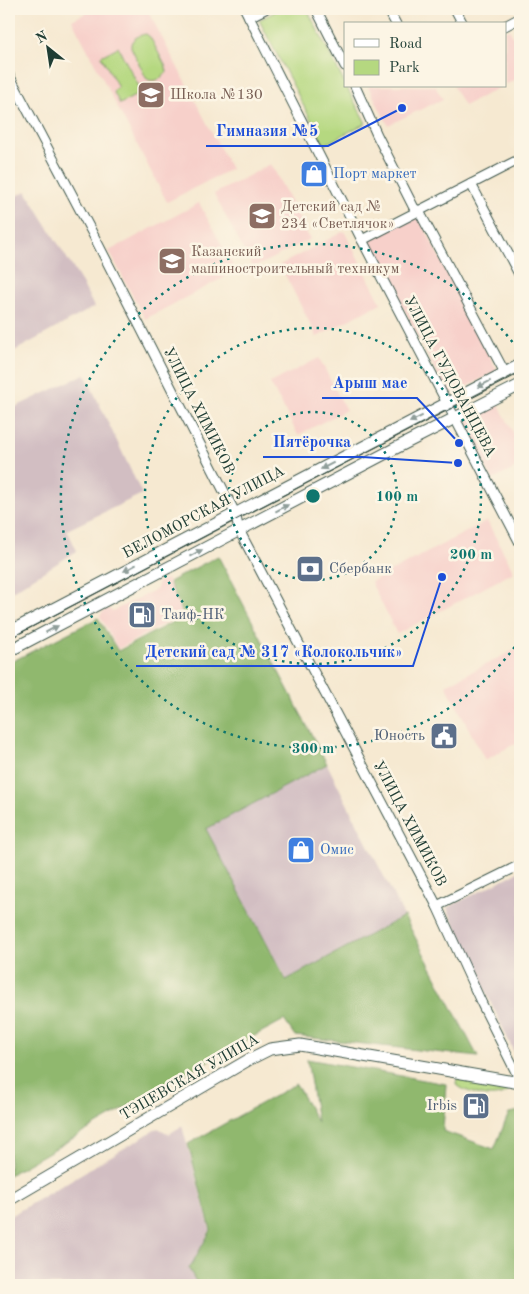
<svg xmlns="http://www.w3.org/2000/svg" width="529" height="1294" viewBox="0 0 529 1294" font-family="'Old Standard TT',serif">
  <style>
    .built { fill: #f7d0ca }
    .industrial { fill: #d2bec2 }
    .green { fill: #b5d880; stroke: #6a8a5a }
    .forest { fill: #90b86e; stroke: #587a51 }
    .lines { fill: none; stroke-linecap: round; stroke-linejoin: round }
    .minor-casing { stroke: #3f574c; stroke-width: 11 }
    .major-casing { stroke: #3f574c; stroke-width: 13 }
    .minor { stroke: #fff; stroke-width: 9 }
    .major { stroke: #fff; stroke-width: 11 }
    .tram { stroke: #1f3d34; stroke-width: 1 }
    .oneway { fill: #8f9e9a }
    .ring { fill: none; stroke: #0f766e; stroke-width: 2.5; stroke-dasharray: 2.5 5 }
    .labels { text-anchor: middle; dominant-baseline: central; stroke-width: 5; stroke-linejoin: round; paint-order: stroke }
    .education-label { font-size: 15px; fill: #785e54; stroke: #fcf5e5; text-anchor: start }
    .shop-label { font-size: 15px; fill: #366cbe; stroke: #fcf5e5; text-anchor: start }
    .street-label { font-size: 15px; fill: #1f3d34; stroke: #fcf5e5 }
    .service-label { font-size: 15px; fill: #4e5e75; stroke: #fcf5e5; text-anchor: start }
    .centre { fill: #0f766e; stroke: #fcf5e5; stroke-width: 2.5 }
    .ring-label { font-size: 15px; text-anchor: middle; font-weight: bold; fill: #0f766e; stroke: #fcf5e5; stroke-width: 5; stroke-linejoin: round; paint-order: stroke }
    .leader { fill: none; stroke: #1d4ed8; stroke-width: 2 }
    .callout-dot { fill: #1d4ed8; stroke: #fcf5e5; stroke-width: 2 }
    .callout-label { font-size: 16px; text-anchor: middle; font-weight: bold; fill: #1d4ed8; stroke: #fcf5e5; stroke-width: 5; stroke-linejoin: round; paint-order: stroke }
  </style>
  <rect width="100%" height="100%" fill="#fcf5e5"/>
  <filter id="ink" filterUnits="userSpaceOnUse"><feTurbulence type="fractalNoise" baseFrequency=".02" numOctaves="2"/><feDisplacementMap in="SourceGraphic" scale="10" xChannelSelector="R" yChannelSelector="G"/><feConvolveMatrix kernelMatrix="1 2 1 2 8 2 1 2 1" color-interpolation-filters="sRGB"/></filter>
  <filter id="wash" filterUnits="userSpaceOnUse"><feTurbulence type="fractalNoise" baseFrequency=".0096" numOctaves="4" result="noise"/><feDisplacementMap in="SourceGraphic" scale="20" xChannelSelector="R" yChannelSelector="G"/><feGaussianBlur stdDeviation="1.12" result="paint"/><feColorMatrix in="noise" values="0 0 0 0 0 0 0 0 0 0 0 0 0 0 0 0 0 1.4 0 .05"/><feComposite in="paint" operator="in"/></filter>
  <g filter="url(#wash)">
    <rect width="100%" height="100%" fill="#f6e9d1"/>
    <g class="built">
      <polygon points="94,9 147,9 231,169 167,202 72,20"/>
      <polygon points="509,29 520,50 520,77 505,85 505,31"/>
      <polygon points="368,86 436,86 436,88 443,99 388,125"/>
      <polygon points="453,86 502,86 464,106"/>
      <polygon points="271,164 310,239 253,268 214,194"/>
      <polygon points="199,203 236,271 145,319 109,251"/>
      <polygon points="418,215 497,371 452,394 451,392 447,394 406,313 395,295 396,294 369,240"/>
      <polygon points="344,231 381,303 317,337 280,265"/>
      <polygon points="319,358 346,410 298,435 270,383"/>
      <polygon points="498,403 520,446 520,466 493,480 462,421"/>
      <polygon points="487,521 514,572 397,634 371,582"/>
      <polygon points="167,579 182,614 118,649 100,616 106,608 113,611 157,589 158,582"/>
      <polygon points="520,647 520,741 485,760 446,685"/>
    </g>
    <g class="industrial">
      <polygon points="26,191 82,283 94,307 9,354 9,200"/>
      <polygon points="85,374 142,494 67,530 77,551 9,593 9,410"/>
      <polygon points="327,764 404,916 287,980 206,829"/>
      <polygon points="520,871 520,1065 447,908"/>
      <polygon points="182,1126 210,1230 189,1269 198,1285 9,1285 9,1217 158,1128 169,1134"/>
    </g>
    <g class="green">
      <polygon points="280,9 307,9 345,84 345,86 346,86 366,123 324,145 259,20"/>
      <path d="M146 34 150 37 166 67 167 72C163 78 153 84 146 78L131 47C130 39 139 35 146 34Z"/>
      <polygon points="118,47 142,92 120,104 113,91 118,87 101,56"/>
      <path d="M457 1079 506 1088 509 1091C493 1102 471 1093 457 1086L456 1083Z"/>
    </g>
    <g class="forest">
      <polygon points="218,556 327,764 206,829 286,980 404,916 478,1057 295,1036 284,1020 206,1062 9,1175 9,663 98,618 118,651 184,616 169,582"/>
      <polygon points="307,1059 446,1084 443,1131 494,1149 509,1113 520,1111 520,1285 198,1285 189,1269 211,1230 188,1144 296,1084 317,1122"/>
    </g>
  </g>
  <g filter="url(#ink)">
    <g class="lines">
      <defs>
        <g id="minor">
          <polyline points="245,9 362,240 520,543"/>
          <polyline points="316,9 345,66"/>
          <polyline points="388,9 396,24"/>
          <polyline points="455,9 463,24"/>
          <polyline points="249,17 265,9"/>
          <polyline points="505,26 520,18"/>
          <polyline points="9,75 97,242 231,505 235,513 239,530 437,906 482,1004 517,1074 516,1082"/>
          <polyline points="355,86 377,135 414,208 419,211 505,373"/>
          <polyline points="471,184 520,276"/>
          <polyline points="362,240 520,159"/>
          <polyline points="437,906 520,865"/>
        </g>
        <g id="major">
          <polyline points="9,632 520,365"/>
          <polyline points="9,651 392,450 520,385"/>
          <polyline points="9,1200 250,1059 270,1049 300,1045 520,1083"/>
        </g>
      </defs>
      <use href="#minor" class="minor-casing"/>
      <use href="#major" class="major-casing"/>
      <use href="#minor" class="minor"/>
      <use href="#major" class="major"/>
      <polyline class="tram" points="9,639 245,515 520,373"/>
    </g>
    <defs><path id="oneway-solid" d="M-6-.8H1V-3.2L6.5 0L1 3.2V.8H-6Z" transform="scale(1.25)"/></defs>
    <g class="oneway">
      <use href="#oneway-solid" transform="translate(484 384) rotate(153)"/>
      <use href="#oneway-solid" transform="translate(416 419) rotate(153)"/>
      <use href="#oneway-solid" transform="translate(327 466) rotate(153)"/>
      <use href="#oneway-solid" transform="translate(282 508) rotate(-28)"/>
      <use href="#oneway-solid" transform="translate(196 553) rotate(-28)"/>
      <use href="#oneway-solid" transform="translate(130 568) rotate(152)"/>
      <use href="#oneway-solid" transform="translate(52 629) rotate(-28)"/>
    </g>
  </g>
  <g class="ring">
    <circle cx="313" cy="496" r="84"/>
    <circle cx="313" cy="496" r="168"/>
    <path d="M519 641A252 252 0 1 1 519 351"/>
  </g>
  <defs>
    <symbol id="school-square" viewBox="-11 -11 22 22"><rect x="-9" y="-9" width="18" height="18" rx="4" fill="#8d6e63" stroke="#fcf5e5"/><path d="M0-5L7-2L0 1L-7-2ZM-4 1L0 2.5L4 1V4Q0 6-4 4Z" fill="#fff"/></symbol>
    <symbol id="shop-square" viewBox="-11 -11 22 22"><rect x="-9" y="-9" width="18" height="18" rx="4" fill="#3f7fe0" stroke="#fcf5e5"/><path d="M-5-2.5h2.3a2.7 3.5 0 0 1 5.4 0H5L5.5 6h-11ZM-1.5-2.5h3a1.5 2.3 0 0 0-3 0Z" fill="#fff"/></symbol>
    <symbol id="university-square" viewBox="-11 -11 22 22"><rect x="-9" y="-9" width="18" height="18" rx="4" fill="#8d6e63" stroke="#fcf5e5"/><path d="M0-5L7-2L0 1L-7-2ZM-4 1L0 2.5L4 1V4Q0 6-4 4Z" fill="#fff"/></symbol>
    <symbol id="bank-square" viewBox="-11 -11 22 22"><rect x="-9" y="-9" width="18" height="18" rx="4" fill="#5c6f8a" stroke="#fcf5e5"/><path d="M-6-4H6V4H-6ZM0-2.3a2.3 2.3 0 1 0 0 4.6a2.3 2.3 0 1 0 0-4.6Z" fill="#fff"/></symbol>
    <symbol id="fuel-square" viewBox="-11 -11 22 22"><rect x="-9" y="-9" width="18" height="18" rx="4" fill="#5c6f8a" stroke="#fcf5e5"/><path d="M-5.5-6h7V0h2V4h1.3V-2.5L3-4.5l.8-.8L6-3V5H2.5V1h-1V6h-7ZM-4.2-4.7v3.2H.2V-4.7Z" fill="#fff"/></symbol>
    <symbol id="civic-square" viewBox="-11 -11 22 22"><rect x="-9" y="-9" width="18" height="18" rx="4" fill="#5c6f8a" stroke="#fcf5e5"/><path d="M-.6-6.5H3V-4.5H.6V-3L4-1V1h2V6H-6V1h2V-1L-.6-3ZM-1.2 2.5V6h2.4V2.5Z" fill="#fff"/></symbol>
  </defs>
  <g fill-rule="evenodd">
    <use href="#school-square" x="135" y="79" width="32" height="32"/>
    <use href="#shop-square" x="298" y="158" width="32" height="32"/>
    <use href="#school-square" x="246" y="200" width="32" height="32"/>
    <use href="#university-square" x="156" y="245" width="32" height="32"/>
    <use href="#bank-square" x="294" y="553" width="32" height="32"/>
    <use href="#fuel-square" x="126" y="599" width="32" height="32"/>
    <use href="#civic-square" x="428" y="720" width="32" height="32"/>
    <use href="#shop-square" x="285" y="834" width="32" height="32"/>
    <use href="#fuel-square" x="460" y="1090" width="32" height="32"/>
  </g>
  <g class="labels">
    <g class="education-label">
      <text x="170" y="95">Школа №130</text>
      <text x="281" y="207">Детский сад №<tspan x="281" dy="17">234 «Светлячок»</tspan></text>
      <text x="191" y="252">Казанский<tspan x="191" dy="17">машиностроительный техникум</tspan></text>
    </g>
    <g class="shop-label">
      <text x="333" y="174">Порт маркет</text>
      <text x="320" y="850">Омис</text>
    </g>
    <g class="street-label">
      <text transform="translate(449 377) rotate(62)">УЛИЦА ГУДОВАНЦЕВА</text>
      <text transform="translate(198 411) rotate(63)">УЛИЦА ХИМИКОВ</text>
      <text transform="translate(204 513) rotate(-28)">БЕЛОМОРСКАЯ УЛИЦА</text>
      <text transform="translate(409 824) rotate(62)">УЛИЦА ХИМИКОВ</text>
      <text transform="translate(190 1078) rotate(-30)">ТЭЦЕВСКАЯ УЛИЦА</text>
    </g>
    <g class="service-label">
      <text x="329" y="569">Сбербанк</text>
      <text x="161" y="615">Таиф-НК</text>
      <text x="425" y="736" text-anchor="end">Юность</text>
      <text x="457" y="1106" text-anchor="end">Irbis</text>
    </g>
  </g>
  <circle cx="313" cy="496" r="8" class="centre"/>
  <g class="ring-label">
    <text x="397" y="501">100 m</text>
    <text x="471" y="559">200 m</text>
    <text x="313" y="753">300 m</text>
  </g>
  <path class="leader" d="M402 108L328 146H206M459 443L417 398H322M458 463L362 457H263M442 577L413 666H136"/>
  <g class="callout-dot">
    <circle cx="402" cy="108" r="5"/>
    <circle cx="459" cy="443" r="5"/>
    <circle cx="458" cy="463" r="5"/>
    <circle cx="442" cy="577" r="5"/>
  </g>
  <g class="callout-label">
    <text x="267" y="136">Гимназия №5</text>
    <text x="370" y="388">Арыш мае</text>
    <text x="312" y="447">Пятёрочка</text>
    <text x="274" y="657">Детский сад № 317 «Колокольчик»</text>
  </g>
  <rect width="529" height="1294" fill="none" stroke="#fcf5e5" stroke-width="30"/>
  <rect x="344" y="22" width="162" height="65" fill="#fcf5e5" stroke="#a4ab9e"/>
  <rect x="354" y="39" width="25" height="8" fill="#ffffff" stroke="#a4ab9e"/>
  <text x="389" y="48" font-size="15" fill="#1f3d34">Road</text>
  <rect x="354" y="60" width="25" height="15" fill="#b5d880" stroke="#a4ab9e"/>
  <text x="389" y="72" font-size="15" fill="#1f3d34">Park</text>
  <g transform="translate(48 48) rotate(330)" stroke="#fcf5e5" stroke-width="4" paint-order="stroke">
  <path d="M0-4L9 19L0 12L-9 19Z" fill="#1f3d34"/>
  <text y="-8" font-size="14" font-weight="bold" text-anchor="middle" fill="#1f3d34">N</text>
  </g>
</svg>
